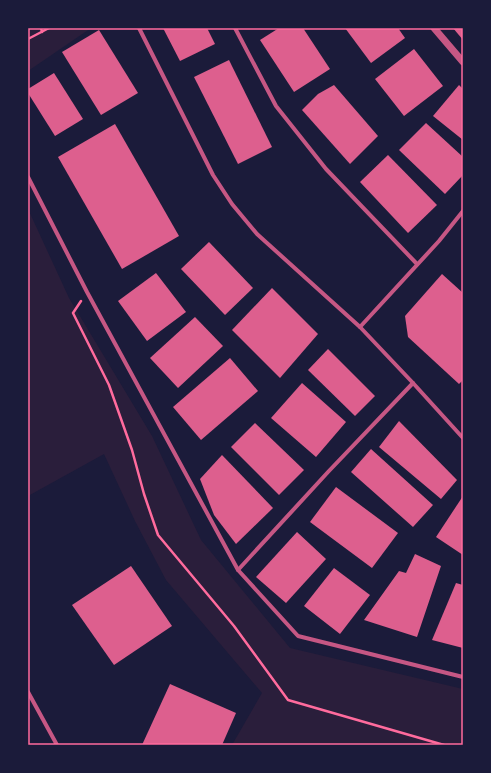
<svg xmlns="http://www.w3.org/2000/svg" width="491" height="773" viewBox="0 0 491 773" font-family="Overpass,sans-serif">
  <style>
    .green { fill: #2a1e3b }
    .building { fill: #dd5f8e }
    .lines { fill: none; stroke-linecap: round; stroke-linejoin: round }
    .path { stroke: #ff6b9d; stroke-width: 2.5 }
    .minor { stroke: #c65784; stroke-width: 4 }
    .tertiary { stroke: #c65784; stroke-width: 7 }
    .neatline { fill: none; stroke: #ff6b9d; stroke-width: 1.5 }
  </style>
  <rect width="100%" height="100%" fill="#1b1b3a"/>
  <g class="green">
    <polygon points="28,28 91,28 28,71"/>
    <polygon points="28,209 69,298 152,436 201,540 290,648 463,689 463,745 232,745 262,693 166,580 135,521 104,454 28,496"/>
  </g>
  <g class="building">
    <polygon points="163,28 207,28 215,44 180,61"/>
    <polygon points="279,28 303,28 330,69 294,92 260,40"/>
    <polygon points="345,28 398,28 405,38 371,63"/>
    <polygon points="453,28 463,28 463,40"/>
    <polygon points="99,30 138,93 101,115 62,52"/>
    <polygon points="414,49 443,86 404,116 375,79"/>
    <polygon points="229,60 272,147 238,164 194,77"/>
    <polygon points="54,73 83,119 55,136 28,93 28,89"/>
    <polygon points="334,85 378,136 350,164 302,110 318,94"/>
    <polygon points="459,85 463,89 463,140 433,116"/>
    <polygon points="426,123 463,157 463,175 445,194 399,150"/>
    <polygon points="115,124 179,236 122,269 58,157"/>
    <polygon points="388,155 437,205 408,233 360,182"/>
    <polygon points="209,242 253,288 225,315 181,269"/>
    <polygon points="156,273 186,312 147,341 118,301"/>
    <polygon points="442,274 463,293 463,380 459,384 408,337 405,316"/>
    <polygon points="272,288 318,334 280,378 232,330"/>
    <polygon points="195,317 223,346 178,388 150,358"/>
    <polygon points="328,349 375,396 355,416 308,370"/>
    <polygon points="230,358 258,391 201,440 173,407"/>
    <polygon points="302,383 346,422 316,457 271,418"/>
    <polygon points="399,421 457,480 441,499 379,447"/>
    <polygon points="255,423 304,470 279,495 231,447"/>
    <polygon points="371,449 433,505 413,527 351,472"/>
    <polygon points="222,455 273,508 236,544 214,515 200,479"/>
    <polygon points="336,487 398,533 372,568 310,522"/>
    <polygon points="463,496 463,555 436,537"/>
    <polygon points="297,532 326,559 286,603 256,577"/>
    <polygon points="415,554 441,566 417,637 364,620 399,571 406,573"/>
    <polygon points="131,566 172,626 114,665 72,605"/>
    <polygon points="334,568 370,595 340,634 304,606"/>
    <polygon points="456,583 463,585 463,648 432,640"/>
    <polygon points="170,684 236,713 222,745 142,745"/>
  </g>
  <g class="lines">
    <g class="path">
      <polyline points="41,28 42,32"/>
      <polyline points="28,39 49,28"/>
      <polyline points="81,301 73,313 109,385 132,450 144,494 158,535 234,626 288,700 444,745"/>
    </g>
    <g class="minor">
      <polyline points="139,28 213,175 232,204 257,234 360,327 413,383 463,438"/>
      <polyline points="235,28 276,106 326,169 417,264"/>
      <polyline points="28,177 87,292 238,570 298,636 463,677"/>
      <polyline points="360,327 439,241 463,211"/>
      <polyline points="238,570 328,472 413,383"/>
      <polyline points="28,692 57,745"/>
    </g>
    <polyline class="tertiary" points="434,28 463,62"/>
  </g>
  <rect width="491" height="773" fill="none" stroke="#1b1b3a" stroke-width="58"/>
  <rect x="29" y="29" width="433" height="715" class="neatline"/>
</svg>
